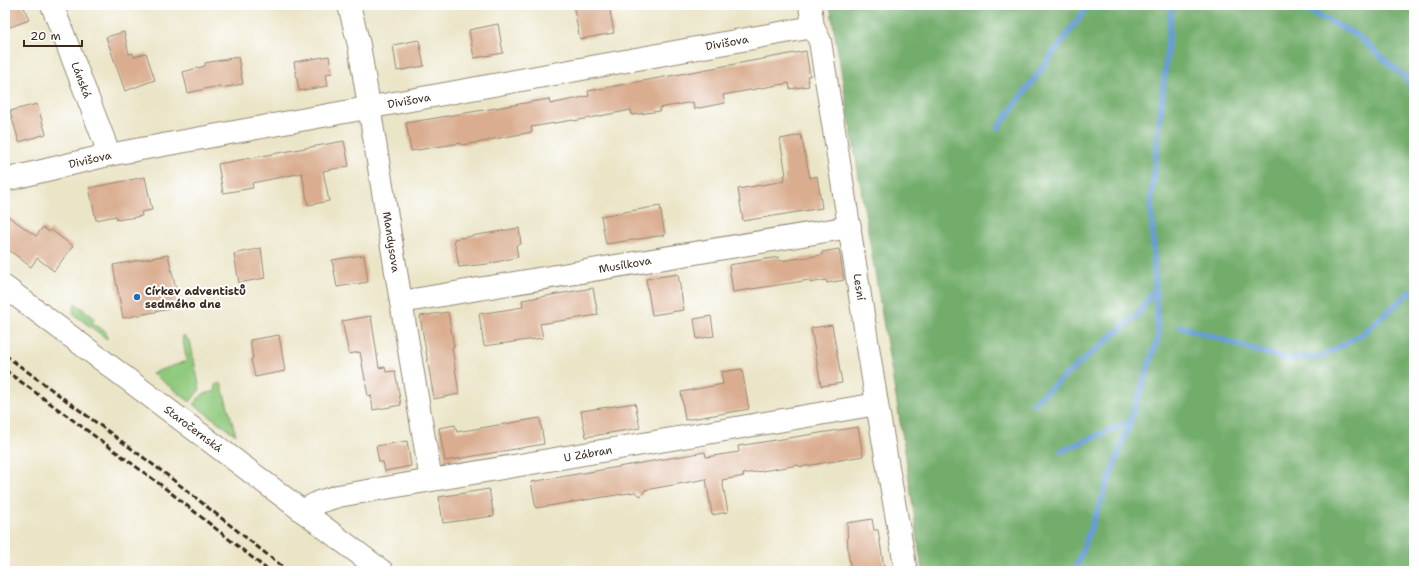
<svg xmlns="http://www.w3.org/2000/svg" width="1419" height="576" viewBox="0 0 1419 576" font-family="'Shantell Sans',sans-serif">
  <style>
    .green { fill: #8fc97d; stroke: #657a4e }
    .forest { fill: #73ad6c; stroke: #576c45 }
    .lines { fill: none; stroke-linecap: round; stroke-linejoin: round }
    .stream { stroke: #679ed5; stroke-width: 6 }
    .building { fill: #daad90 }
    .minor-casing { stroke: #938873; stroke-width: 24 }
    .major-casing { stroke: #938873; stroke-width: 24 }
    .minor { stroke: #fff; stroke-width: 22 }
    .major { stroke: #fff; stroke-width: 22 }
    .rail { stroke: #3b2a1e; stroke-width: 3; stroke-dasharray: 6 3; stroke-linecap: butt }
    .poi-dot { fill: #1f6fb2; stroke: #fff; stroke-width: 1.5 }
    .labels { text-anchor: middle; dominant-baseline: central; stroke-width: 4; stroke-linejoin: round; paint-order: stroke }
    .street-label { font-size: 11px; fill: #3b2a1e; stroke: #fff }
    .poi-label { font-size: 11px; font-weight: bold; fill: #3b2a1e; stroke: #fff; text-anchor: start }
  </style>
  <rect width="100%" height="100%" fill="#fff"/>
  <filter id="ink" filterUnits="userSpaceOnUse"><feTurbulence type="fractalNoise" baseFrequency=".025" numOctaves="2"/><feDisplacementMap in="SourceGraphic" scale="8" xChannelSelector="R" yChannelSelector="G"/><feConvolveMatrix kernelMatrix="1 2 1 2 8 2 1 2 1" color-interpolation-filters="sRGB"/></filter>
  <filter id="wash" filterUnits="userSpaceOnUse"><feTurbulence type="fractalNoise" baseFrequency=".012" numOctaves="4" result="noise"/><feDisplacementMap in="SourceGraphic" scale="16" xChannelSelector="R" yChannelSelector="G"/><feGaussianBlur stdDeviation="0.9" result="paint"/><feColorMatrix in="noise" values="0 0 0 0 0 0 0 0 0 0 0 0 0 0 0 0 0 1.4 0 .05"/><feComposite in="paint" operator="in"/></filter>
  <g filter="url(#wash)">
    <rect width="100%" height="100%" fill="#ebe5c8"/>
    <g class="green">
      <polygon points="75,303 95,318 92,322 106,332 107,339 73,314"/>
      <polygon points="184,336 190,341 200,389 190,402 152,373 187,361 182,337"/>
      <polygon points="221,383 236,435 193,404 203,394 216,391 215,385"/>
    </g>
    <polygon class="forest" points="830,5 1414,5 1414,571 922,571 905,451"/>
    <g class="lines">
      <g class="stream">
        <polyline points="1296,5 1355,34 1407,79 1414,92"/>
        <polyline points="998,128 1089,5"/>
        <polyline points="1180,326 1245,347 1287,359 1321,357 1362,334 1414,289"/>
        <polyline points="1033,403 1138,314 1155,289"/>
        <polyline points="1061,451 1130,422"/>
        <polyline points="1075,571 1130,422 1158,338 1151,202 1172,5"/>
      </g>
    </g>
    <g id="blocks">
      <g class="building">
        <polygon points="5,5 23,5 29,20 5,29"/>
        <polygon points="573,5 609,5 614,33 580,39"/>
        <polygon points="498,24 503,53 474,58 469,30"/>
        <polygon points="124,32 129,54 133,53 134,57 146,53 155,80 125,91 106,37"/>
        <polygon points="419,40 424,66 397,71 393,45"/>
        <polygon points="806,51 810,76 807,76 809,86 790,89 789,83 723,95 725,103 694,109 693,102 659,108 660,111 632,115 631,110 574,121 573,120 531,127 532,132 489,140 489,141 461,145 461,143 411,151 406,123 549,99 550,104 589,96 588,91"/>
        <polygon points="329,56 332,73 326,74 328,86 299,91 294,62"/>
        <polygon points="238,57 243,84 221,88 221,86 209,88 188,93 183,72 205,66 205,63"/>
        <polygon points="37,104 46,134 19,142 10,111"/>
        <polygon points="801,135 810,178 817,176 822,208 743,221 738,189 785,181 784,175 786,175 780,139"/>
        <polygon points="344,141 349,166 323,171 329,201 308,205 302,173 252,183 253,188 223,193 218,164"/>
        <polygon points="145,177 152,210 141,212 142,216 117,220 116,216 96,220 89,188"/>
        <polygon points="660,206 665,235 606,244 601,216"/>
        <polygon points="5,214 36,236 43,227 49,232 51,230 73,246 54,271 37,258 31,267 5,247"/>
        <polygon points="519,228 521,244 516,245 518,257 488,264 459,267 454,239"/>
        <polygon points="261,248 265,278 239,283 234,254"/>
        <polygon points="839,249 844,280 827,283 826,280 810,283 810,280 733,292 729,265 779,257 780,261 822,255 822,252"/>
        <polygon points="168,255 176,290 172,291 175,302 170,309 123,318 113,265"/>
        <polygon points="364,255 368,282 337,287 332,260"/>
        <polygon points="678,274 684,310 652,315 646,279"/>
        <polygon points="593,288 598,315 540,324 543,338 484,346 479,314 523,307 522,300"/>
        <polygon points="448,312 454,347 452,347 459,394 434,399 420,316"/>
        <polygon points="371,316 379,368 385,367 386,372 395,371 401,405 373,410 371,395 368,396 360,352 349,354 342,321"/>
        <polygon points="711,316 714,336 697,339 694,319"/>
        <polygon points="832,325 842,383 821,386 811,328"/>
        <polygon points="279,335 285,371 255,377 251,359 253,358 250,340"/>
        <polygon points="742,369 749,409 685,420 681,392 723,384 721,372"/>
        <polygon points="635,403 640,428 586,437 581,411"/>
        <polygon points="540,418 544,444 445,461 439,428 455,425 457,432"/>
        <polygon points="858,427 863,456 800,467 799,465 743,474 744,476 722,480 728,512 712,515 706,479 645,490 641,496 635,492 536,508 531,482 705,452 706,457 739,452 738,446"/>
        <polygon points="407,441 411,466 385,471 383,462 379,462 376,446"/>
        <polygon points="489,489 494,516 443,523 439,497"/>
        <polygon points="872,519 874,530 878,530 884,567 880,567 880,571 851,571 848,553 847,523"/>
      </g>
    </g>
  </g>
  <g filter="url(#ink)">
    <use href="#blocks" fill-opacity="0" stroke="#938873" stroke-width="1"/>
    <g class="lines">
      <defs>
        <g id="minor">
          <polyline points="52,5 104,140 108,155"/>
          <polyline points="349,5 359,45 401,302 431,480"/>
          <polyline points="810,5 813,27 820,41 877,404 906,571"/>
          <polyline points="5,180 108,155 813,27"/>
          <polyline points="401,302 850,227"/>
          <polyline points="302,511 319,502 338,496 877,404"/>
        </g>
        <polyline id="major" points="5,287 382,571"/>
      </defs>
      <use href="#minor" class="minor-casing"/>
      <use href="#major" class="major-casing"/>
      <use href="#minor" class="minor"/>
      <use href="#major" class="major"/>
      <g class="rail">
        <polyline points="5,355 167,475 288,571"/>
        <polyline points="5,370 161,485 269,571"/>
      </g>
    </g>
  </g>
  <circle class="poi-dot" cx="137" cy="297" r="4"/>
  <g class="labels">
    <g class="street-label">
      <text transform="translate(727 43) rotate(-10)">Divišova</text>
      <text transform="translate(81 80) rotate(69)">Lánská</text>
      <text transform="translate(409 101) rotate(-10)">Divišova</text>
      <text transform="translate(90 160) rotate(-13)">Divišova</text>
      <text transform="translate(391 242) rotate(81)">Mandysova</text>
      <text transform="translate(625 265) rotate(-10)">Musílkova</text>
      <text transform="translate(859 287) rotate(81)">Lesní</text>
      <text transform="translate(193 429) rotate(37)">Staročernská</text>
      <text transform="translate(588 454) rotate(-10)">U Zábran</text>
    </g>
    <g class="poi-label">
      <text x="145" y="291">Církev adventistů<tspan x="145" dy="13">sedmého dne</tspan></text>
    </g>
  </g>
  <rect width="1419" height="576" fill="none" stroke="#fff" stroke-width="20"/>
  <path d="M24 40v6h58v-6" fill="none" stroke="#3b2a1e" stroke-width="2"/>
  <text x="30" y="40" font-size="12" fill="#3b2a1e" stroke="#ffffff" stroke-width="3" paint-order="stroke">20 m</text>
</svg>
